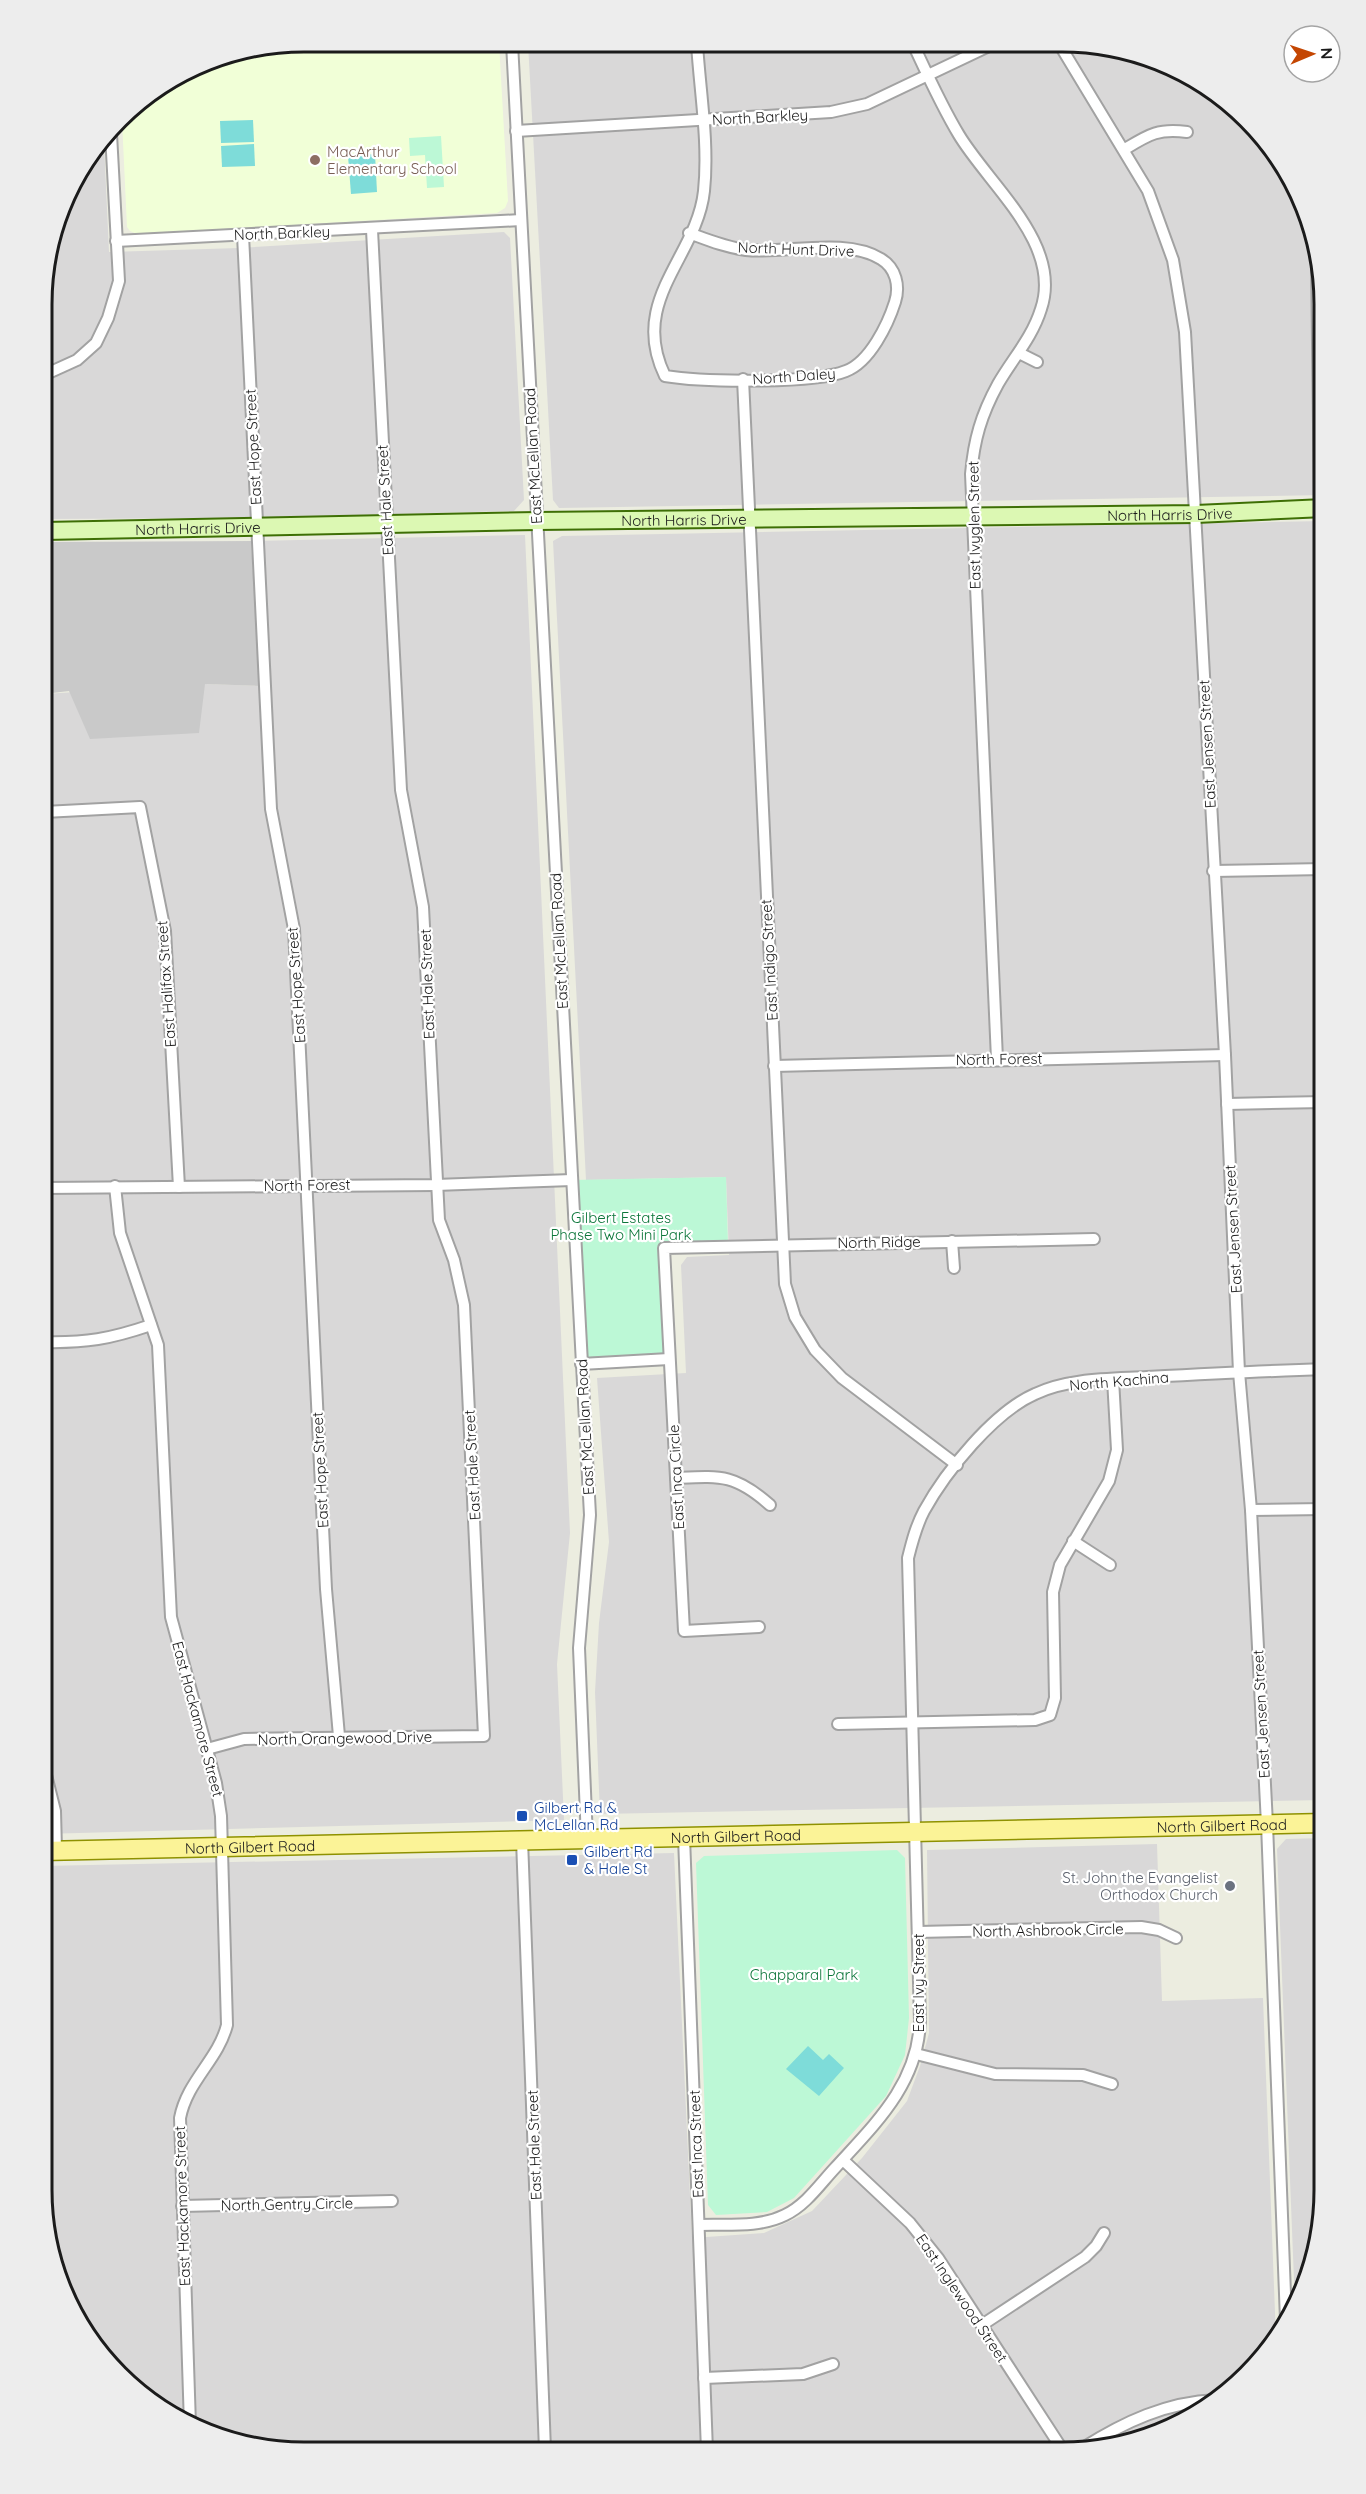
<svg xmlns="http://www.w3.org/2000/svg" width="1366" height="2494" viewBox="0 0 1366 2494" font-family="Quicksand,sans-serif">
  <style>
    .residential { fill: #d9d8d8 }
    .education { fill: #f1ffd7 }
    .religious { fill: #c9c9c9 }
    .park { fill: #bcf8d6 }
    .pitch { fill: #7edcd9 }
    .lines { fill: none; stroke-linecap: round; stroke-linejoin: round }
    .street-casing { stroke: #a2a2a2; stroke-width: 14 }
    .secondary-casing { stroke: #3e6f05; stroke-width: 20 }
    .primary-casing { stroke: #8e9101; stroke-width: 21 }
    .street { stroke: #fff; stroke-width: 10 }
    .secondary { stroke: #dcf8b3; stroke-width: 16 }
    .primary { stroke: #fbf397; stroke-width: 18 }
    .education-dot { fill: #8d6e63; stroke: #fff; stroke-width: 2 }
    .transit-dot { fill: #1a4fb4; stroke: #fff; stroke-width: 2 }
    .worship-dot { fill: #6b7280; stroke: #fff; stroke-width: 2 }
    .labels { text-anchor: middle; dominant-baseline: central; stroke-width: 4.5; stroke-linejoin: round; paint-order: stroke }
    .street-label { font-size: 15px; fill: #1b1b1b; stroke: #fff }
    .education-label { font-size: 15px; fill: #785e54; stroke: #fff; text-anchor: start }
    .park-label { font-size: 15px; fill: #0c763a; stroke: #fff }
    .transit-label { font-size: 15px; fill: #164399; stroke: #fff; text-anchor: start }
    .worship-label { font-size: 15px; fill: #5b616d; stroke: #fff; text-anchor: end }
    .rim { fill: none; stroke: #1b1b1b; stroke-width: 3 }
  </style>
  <rect width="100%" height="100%" fill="#ecede0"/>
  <g class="residential">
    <polygon points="528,43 1112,47 1177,69 1234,107 1280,158 1310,220 1324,305 1324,495 559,508 553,500"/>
    <polygon points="104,143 109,252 239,248 504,232 510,238 524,500 514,511 244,518 44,519 44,271 69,188"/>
    <polygon points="1324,521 1324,1800 600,1814 595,1692 599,1623 609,1542 597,1378 686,1373 681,1265 687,1257 729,1255 726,1177 586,1180 553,541 562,536"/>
    <polygon points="525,535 570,1533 557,1664 564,1820 42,1834 44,694 205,684 260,686 251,541"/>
    <polygon points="1324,1838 1323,2207 1304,2290 1295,2306 1277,1849 1286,1839"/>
    <polygon points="1157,1844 1162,2001 1263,1998 1276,2339 1269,2349 1221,2398 1146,2438 1061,2452 270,2450 189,2425 132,2387 86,2336 56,2274 42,2189 43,1866 674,1853 692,2238 764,2233 812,2211 862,2158 907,2101 920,2066 929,2033 927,1850"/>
  </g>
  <polygon class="education" points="305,42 499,43 508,201 505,208 497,213 137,234 130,231 127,227 122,120 131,107 204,62"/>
  <polygon class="religious" points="251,541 260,686 205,684 199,733 90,739 69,691 44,694 44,542"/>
  <g class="park">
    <polygon points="441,136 444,187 427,188 425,155 410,156 409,138"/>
    <polygon points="726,1177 728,1245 664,1248 669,1359 581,1364 572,1180"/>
    <polygon points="897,1850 905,1858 909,2018 905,2055 886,2096 794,2198 767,2212 716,2215 708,2205 696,1863 704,1856"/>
  </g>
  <g class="pitch">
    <polygon points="253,120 254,142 221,143 220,121"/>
    <polygon points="254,144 255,166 222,167 221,146"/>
    <polygon points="375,154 377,192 351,194 348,156"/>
    <polygon points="808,2046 823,2060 829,2054 844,2068 819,2096 786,2069"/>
  </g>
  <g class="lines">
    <defs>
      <g id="street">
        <polyline points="512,43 590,1515 579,1648 587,1839"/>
        <path d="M914 46C928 76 942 107 959 135 989 185 1063 244 1041 309 1032 338 1013 358 998 384 981 415 974 440 971 474L997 1059"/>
        <polyline points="1061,47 1148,191 1173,260 1185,332 1225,1055 1239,1372 1251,1510 1267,1824 1286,2320"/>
        <polyline points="516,131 831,112 867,104 989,46"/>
        <path d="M1125 149C1148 135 1158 128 1187 132"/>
        <path d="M689 233C708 240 725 247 746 250 786 254 845 237 881 259 896 268 900 286 895 302 888 324 870 362 846 371 814 384 701 382 665 376 628 300 697 257 704 191 709 143 700 92 697 44"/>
        <polyline points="243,235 271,809 294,929 326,1589 339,1736"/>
        <polyline points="116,241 521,220"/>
        <polyline points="1317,262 1320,508"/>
        <polyline points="1019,353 1037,362"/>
        <polyline points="44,375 77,360 96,343 108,318 119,281 111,134"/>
        <polyline points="743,379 785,1284 795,1317 815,1350 842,1378 957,1465"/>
        <polyline points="44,812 140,807 165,931 179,1187"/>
        <polyline points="1213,871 1324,869"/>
        <polyline points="774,1066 1225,1055"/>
        <polyline points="1227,1104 1324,1102"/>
        <polyline points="43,1128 46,1188"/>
        <path d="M115 1186 120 1233 158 1345 171 1617 216 1783 221 1816 227 2025C218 2060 187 2081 180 2118L190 2425"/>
        <polyline points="43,1188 436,1185 572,1180"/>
        <polyline points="952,1241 954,1268"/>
        <path d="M43 1342C86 1343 110 1339 151 1325"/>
        <polyline points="581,1364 669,1359"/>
        <path d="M676 1478C721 1476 735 1474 770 1505"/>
        <polyline points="1251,1510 1324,1509"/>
        <polyline points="1073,1541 1110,1565"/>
        <polyline points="759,1627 684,1631 664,1248 1094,1239"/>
        <polyline points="838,1724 1035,1720 1050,1715 1055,1698 1053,1592 1060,1565 1109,1481 1117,1450 1113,1379"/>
        <polyline points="207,1749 244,1739 484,1736 464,1305 454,1260 439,1220 423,907 401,790 372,230"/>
        <polyline points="42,1759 55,1811 56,1850"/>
        <polyline points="684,1837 707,2451"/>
        <polyline points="522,1840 545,2450"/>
        <polyline points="918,1932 1141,1927 1159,1930 1176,1938"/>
        <polyline points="916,2054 995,2074 1083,2075 1112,2084"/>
        <polyline points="843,2160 910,2223 938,2258 1064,2452"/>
        <polyline points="182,2206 392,2201"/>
        <path d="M699 2225C727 2224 759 2228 785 2215 806 2205 820 2184 835 2168 875 2124 918 2084 920 2021L908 1558C912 1542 916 1526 924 1511 946 1471 994 1412 1035 1394 1068 1378 1111 1379 1147 1377 1206 1374 1265 1371 1324 1369"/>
        <polyline points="982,2325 1085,2257 1096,2246 1104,2233"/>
        <polyline points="704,2378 803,2374 833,2364"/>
        <path d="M1083 2448C1124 2422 1167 2402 1216 2400"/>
      </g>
      <g id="secondary">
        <path id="s1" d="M44 531 537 521 1196 514 1324 508"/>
      </g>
      <g id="primary">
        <path id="s2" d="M42 1851 1324 1823"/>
      </g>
    </defs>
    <use href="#street" class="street-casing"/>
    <use href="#secondary" class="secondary-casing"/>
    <use href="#primary" class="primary-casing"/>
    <use href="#street" class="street"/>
    <use href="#secondary" class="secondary"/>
    <use href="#primary" class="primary"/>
  </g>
  <circle class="education-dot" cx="315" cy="160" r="6"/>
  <g class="transit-dot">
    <rect x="516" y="1810" width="12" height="12" rx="3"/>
    <rect x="566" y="1854" width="12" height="12" rx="3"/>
  </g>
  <circle class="worship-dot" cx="1230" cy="1886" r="6"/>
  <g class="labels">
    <g class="street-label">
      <text transform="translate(760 117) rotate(-3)">North Barkley</text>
      <text transform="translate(282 233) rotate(-2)">North Barkley</text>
      <text transform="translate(796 249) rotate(2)">North Hunt Drive</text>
      <text transform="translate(794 376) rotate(-4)">North Daley</text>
      <text transform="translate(253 447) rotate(-93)">East Hope Street</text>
      <text transform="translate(533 456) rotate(-93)">East McLellan Road</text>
      <text transform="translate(385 500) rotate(-93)">East Hale Street</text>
      <text stroke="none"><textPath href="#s1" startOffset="1126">North Harris Drive</textPath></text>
      <text stroke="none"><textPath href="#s1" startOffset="640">North Harris Drive</textPath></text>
      <text transform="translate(974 525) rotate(-91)">East Ivyglen Street</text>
      <text stroke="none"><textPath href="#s1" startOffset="154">North Harris Drive</textPath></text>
      <text transform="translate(1207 744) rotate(-93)">East Jensen Street</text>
      <text transform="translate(559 941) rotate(-93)">East McLellan Road</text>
      <text transform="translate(769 960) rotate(-93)">East Indigo Street</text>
      <text transform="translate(166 984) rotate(-94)">East Halifax Street</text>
      <text transform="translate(427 984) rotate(-92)">East Hale Street</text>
      <text transform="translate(296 985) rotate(-94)">East Hope Street</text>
      <text transform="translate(999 1059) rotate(-1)">North Forest</text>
      <text transform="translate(307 1185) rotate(-1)">North Forest</text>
      <text transform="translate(1233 1229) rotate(-93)">East Jensen Street</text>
      <text transform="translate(879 1242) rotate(-1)">North Ridge</text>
      <text transform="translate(1119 1381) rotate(-5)">North Kachina</text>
      <text transform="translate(585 1427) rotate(-93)">East McLellan Road</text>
      <text transform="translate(472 1465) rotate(-93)">East Hale Street</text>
      <text transform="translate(320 1470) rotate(-93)">East Hope Street</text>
      <text transform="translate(676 1477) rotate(-93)">East Inca Circle</text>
      <text transform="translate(1261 1714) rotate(-93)">East Jensen Street</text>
      <text transform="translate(198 1719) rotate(75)">East Hackamore Street</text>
      <text transform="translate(345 1738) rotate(-1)">North Orangewood Drive</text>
      <text stroke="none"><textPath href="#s2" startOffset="1180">North Gilbert Road</textPath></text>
      <text stroke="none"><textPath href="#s2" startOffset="694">North Gilbert Road</textPath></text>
      <text stroke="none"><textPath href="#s2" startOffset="208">North Gilbert Road</textPath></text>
      <text transform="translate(1048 1930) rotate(-1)">North Ashbrook Circle</text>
      <text transform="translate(918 1983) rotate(-90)">East Ivy Street</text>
      <text transform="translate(696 2144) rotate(-92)">East Inca Street</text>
      <text transform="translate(534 2145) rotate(-92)">East Hale Street</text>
      <text transform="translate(287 2204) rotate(-1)">North Gentry Circle</text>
      <text transform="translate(182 2206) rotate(-92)">East Hackamore Street</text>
      <text transform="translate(962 2298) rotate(56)">East Inglewood Street</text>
    </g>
    <g class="education-label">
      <text x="327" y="151">MacArthur<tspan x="327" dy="17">Elementary School</tspan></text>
    </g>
    <g class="park-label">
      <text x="621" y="1217">Gilbert Estates<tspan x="621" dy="17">Phase Two Mini Park</tspan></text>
      <text x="804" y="1974">Chapparal Park</text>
    </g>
    <g class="transit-label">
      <text x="534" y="1807">Gilbert Rd &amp;<tspan x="534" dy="17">McLellan Rd</tspan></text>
      <text x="584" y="1851">Gilbert Rd<tspan x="584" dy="17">&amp; Hale St</tspan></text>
    </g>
    <g class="worship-label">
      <text x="1218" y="1877">St. John the Evangelist<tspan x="1218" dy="17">Orthodox Church</tspan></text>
    </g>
  </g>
  <path d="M0 0H1366V2494H0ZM304 52H1062A252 252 0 0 1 1314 304V2190A252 252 0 0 1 1062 2442H304A252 252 0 0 1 52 2190V304A252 252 0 0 1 304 52Z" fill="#ededed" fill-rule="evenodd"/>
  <path class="rim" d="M304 52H1062A252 252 0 0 1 1314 304V2190A252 252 0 0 1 1062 2442H304A252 252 0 0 1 52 2190V304A252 252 0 0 1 304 52Z"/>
  <g transform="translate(1312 54) rotate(88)"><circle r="28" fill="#ffffff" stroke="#a4a4a4" stroke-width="1.5"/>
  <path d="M0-4.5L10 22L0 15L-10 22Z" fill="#c44602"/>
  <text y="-9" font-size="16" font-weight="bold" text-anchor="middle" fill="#1b1b1b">N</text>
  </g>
</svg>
